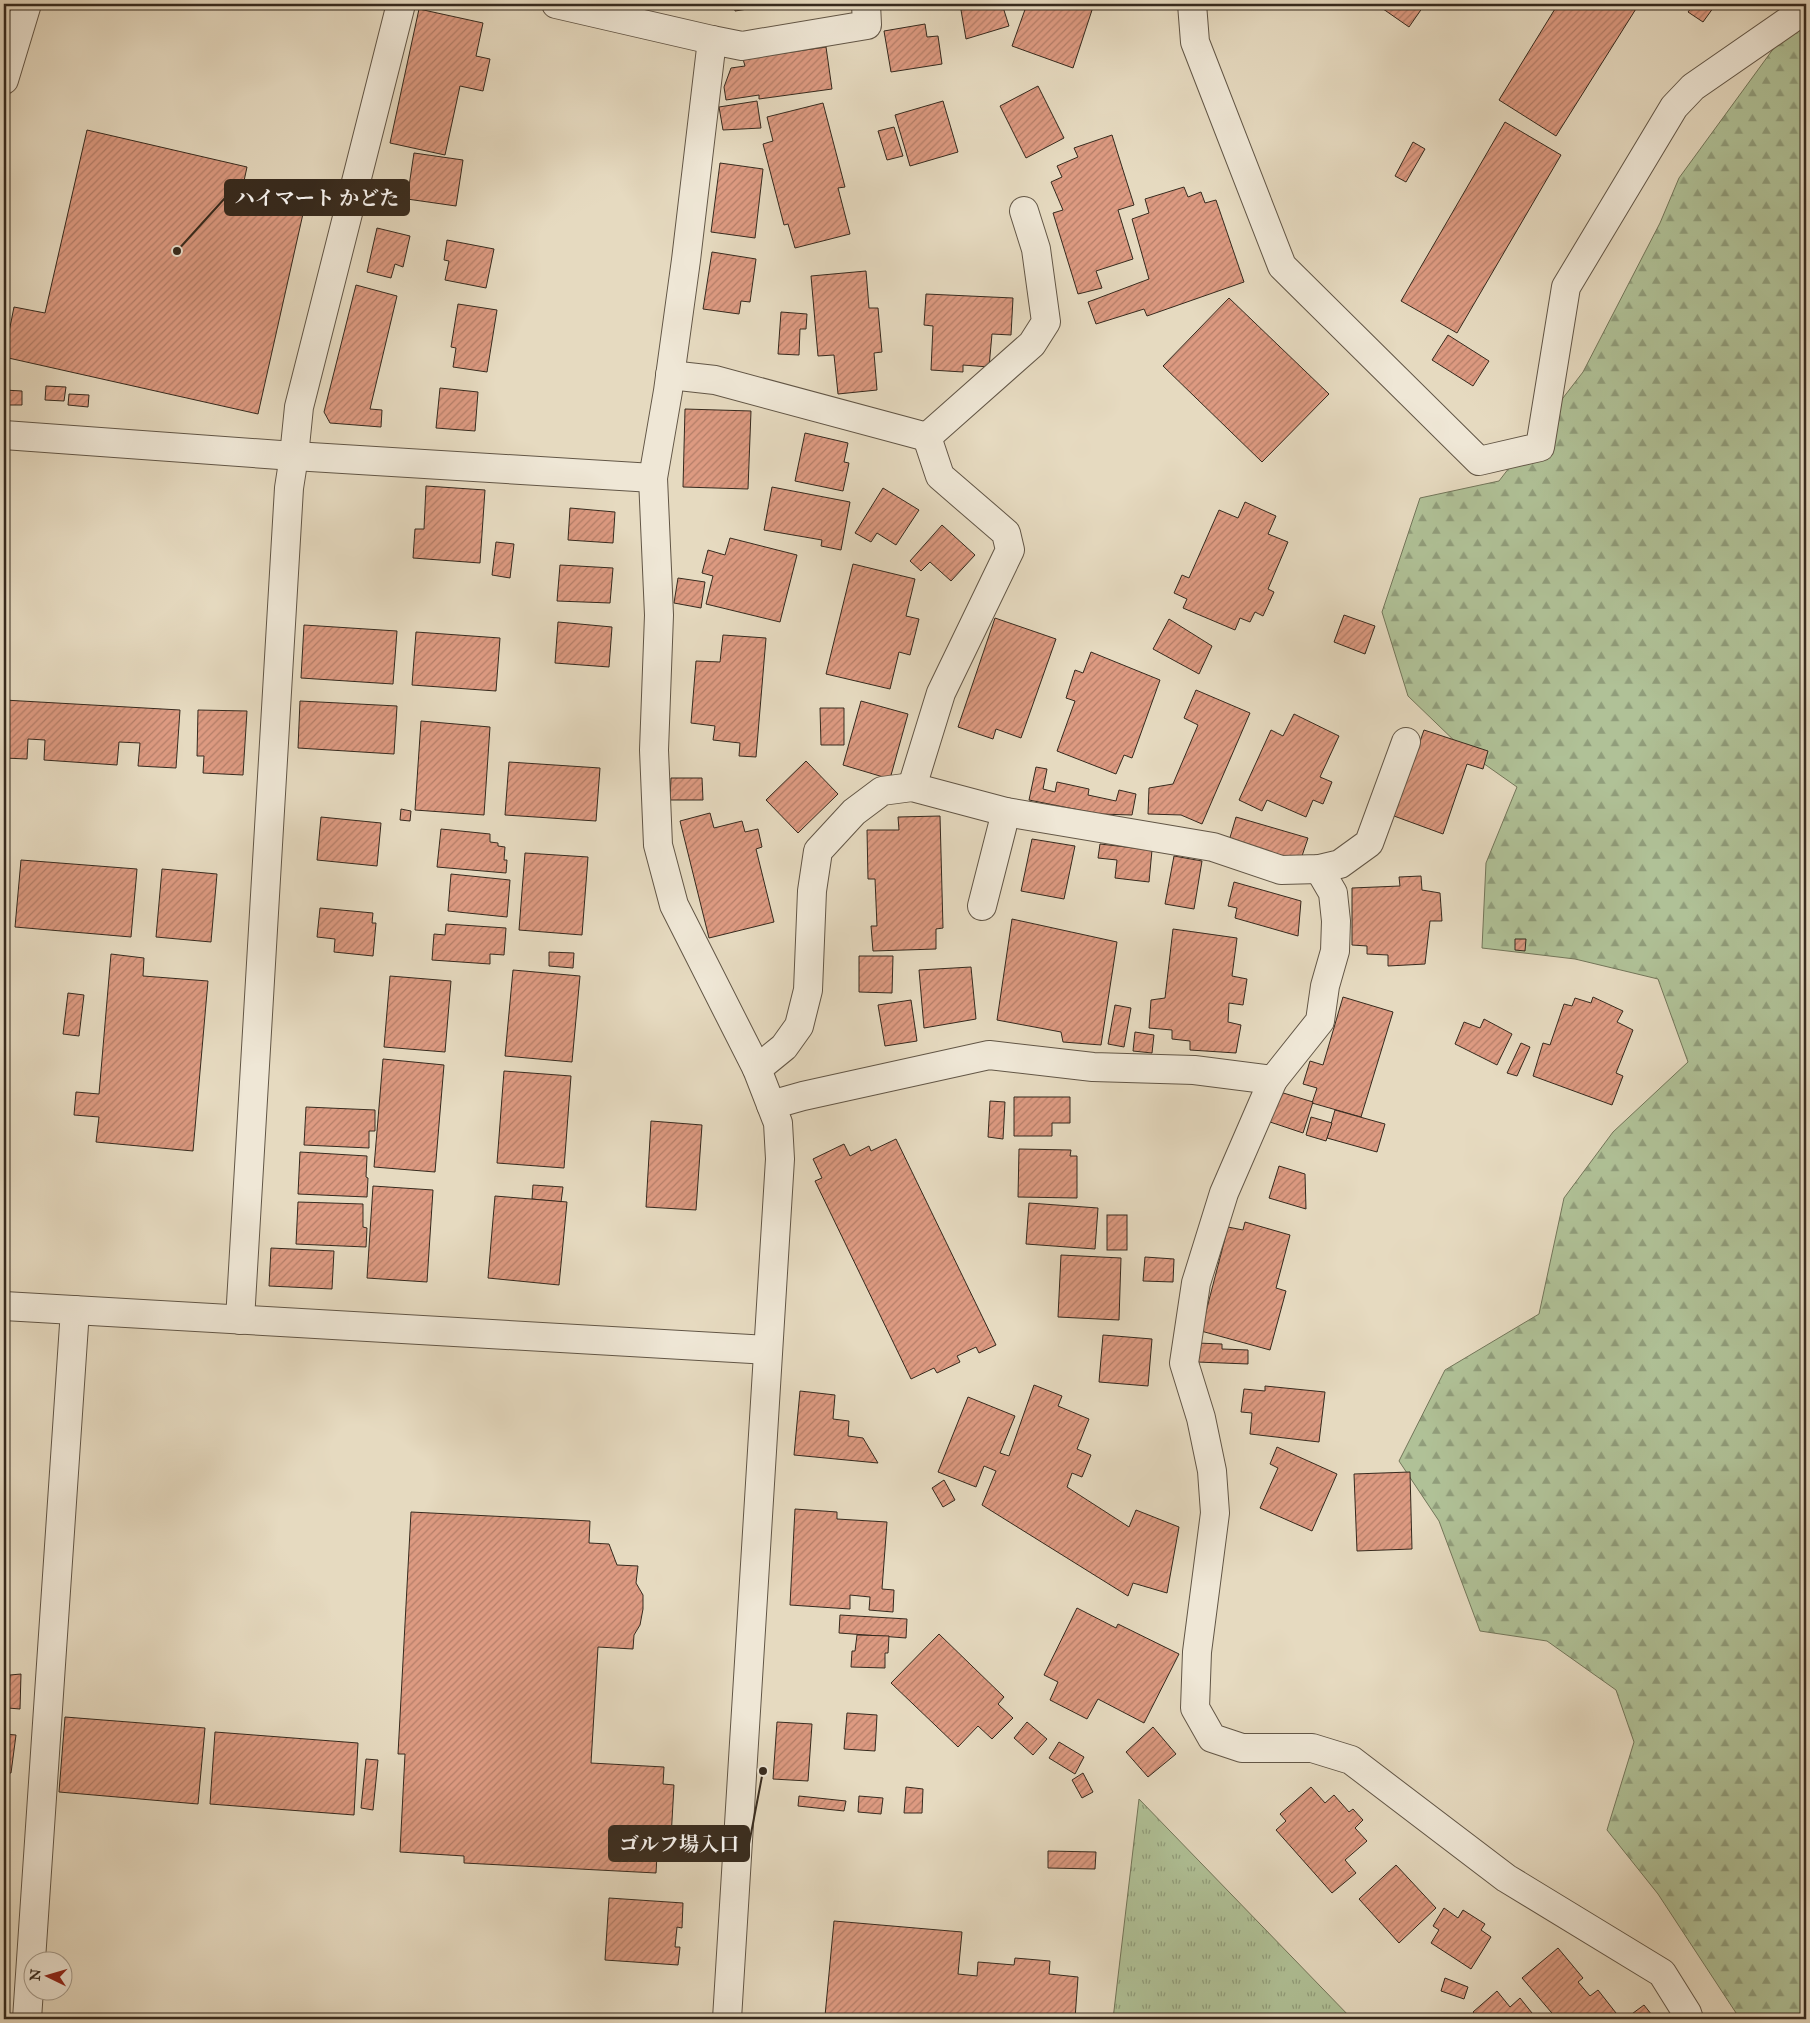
<svg xmlns="http://www.w3.org/2000/svg" width="1810" height="2023" viewBox="0 0 1810 2023" font-family="'IM FELL Great Primer','Noto Serif JP',serif">
  <style>
    .forest { fill: url(#forest-firs); stroke: #73765a }
    .park { fill: url(#park-tufts); stroke: #73765a }
    .building { fill: url(#building-hatch); stroke: #362a1e }
    .lines { fill: none; stroke-linecap: round; stroke-linejoin: round }
    .minor-casing { stroke: #625646; stroke-width: 30 }
    .minor { stroke: #efe7d6; stroke-width: 28 }
    .leader { fill: none; stroke: #362a1e; stroke-width: 2 }
    .callout-dot { fill: #362a1e; stroke: #efe7d6; stroke-width: 2 }
    .callout { fill: #362a1e; stroke: #362a1e; stroke-width: 2 }
    .callout-label { font-size: 20px; text-anchor: middle; font-weight: bold; fill: #fff }
  </style>
  <defs>
    <pattern id="forest-firs" width="22" height="20" patternUnits="userSpaceOnUse" patternTransform="scale(1.25)"><rect width="22" height="20" fill="#b0c197"/><path d="M5 1l3.5 6h-7zM16 11l3.5 6h-7z" fill="#909d7b"/></pattern>
    <pattern id="park-tufts" width="24" height="20" patternUnits="userSpaceOnUse" patternTransform="scale(1.25)"><rect width="24" height="20" fill="#b0c197"/><path d="M3 7l-1-3M5 7V3M7 7l1-3M15 17l-1-3M17 17v-4M19 17l1-3" fill="none" stroke="#909d7b"/></pattern>
    <pattern id="building-hatch" width="6" height="6" patternUnits="userSpaceOnUse" patternTransform="scale(1.25)"><rect width="6" height="6" fill="#dd9a81"/><path d="M-1 1l2-2M0 6l6-6M5 7l2-2" fill="none" stroke="#b47e69"/></pattern>
  </defs>
  <rect width="100%" height="100%" fill="#e6dac0"/>
  <filter id="stains"><feTurbulence type="fractalNoise" baseFrequency=".004" numOctaves="4"/><feColorMatrix values="0 0 0 0 .2 0 0 0 0 .09 0 0 0 0 .02 0 0 0 .5 -.17"/></filter>
  <radialGradient id="worn" r=".72"><stop offset=".6" stop-color="#630" stop-opacity="0"/><stop offset="1" stop-color="#630" stop-opacity=".3"/></radialGradient>
  <polygon class="forest" points="1806,4 1806,2019 1740,2019 1658,1894 1607,1830 1634,1742 1616,1690 1547,1641 1480,1631 1439,1521 1399,1461 1445,1370 1539,1314 1564,1198 1613,1132 1688,1062 1658,979 1575,959 1482,948 1486,863 1517,787 1463,749 1408,696 1382,612 1420,498 1499,481 1583,372 1660,223 1679,178"/>
  <polygon class="park" points="1139,1799 1352,2019 1113,2019"/>
  <g class="building">
    <polygon points="734,4 779,4 735,11"/>
    <polygon points="985,4 1002,4 1009,26 966,39 961,10"/>
    <polygon points="1027,4 1082,4 1093,7 1073,68 1012,46"/>
    <polygon points="1376,4 1425,4 1409,27"/>
    <polygon points="1558,4 1639,4 1556,136 1499,100"/>
    <polygon points="1694,4 1716,4 1703,22 1688,12"/>
    <polygon points="419,9 483,23 476,56 490,59 483,91 460,86 445,155 390,143"/>
    <polygon points="925,24 927,37 938,36 942,64 891,72 884,31"/>
    <polygon points="826,47 832,89 759,99 759,95 726,100 724,87 731,68 745,66 743,59"/>
    <polygon points="1038,86 1064,138 1026,158 1000,106"/>
    <polygon points="757,101 761,128 723,130 719,107"/>
    <polygon points="943,101 958,152 910,166 895,115"/>
    <polygon points="823,103 845,187 838,188 850,234 795,248 788,224 784,225 763,144 773,141 767,117"/>
    <polygon points="1505,122 1561,155 1457,333 1401,301"/>
    <polygon points="894,127 903,156 887,160 878,131"/>
    <polygon points="87,130 247,167 244,181 307,196 258,414 4,357 14,307 45,313"/>
    <polygon points="1112,135 1134,205 1118,210 1133,259 1096,271 1102,288 1078,294 1053,213 1063,210 1051,182 1062,177 1057,166 1078,157 1074,148"/>
    <polygon points="1413,142 1425,149 1406,182 1395,176"/>
    <polygon points="414,153 463,160 456,206 407,199"/>
    <polygon points="720,163 763,169 755,238 711,232"/>
    <polygon points="1184,187 1188,197 1201,192 1205,203 1216,200 1244,282 1147,316 1144,309 1096,324 1088,302 1149,279 1132,219 1149,213 1145,199"/>
    <polygon points="377,228 410,236 403,267 395,264 391,278 367,272"/>
    <polygon points="447,240 494,249 486,288 445,280 449,261 444,260"/>
    <polygon points="712,252 756,259 750,302 741,301 739,314 703,309"/>
    <polygon points="866,271 869,308 878,308 882,352 874,353 877,390 838,394 834,355 818,356 811,276"/>
    <polygon points="356,285 397,296 370,409 382,410 381,427 330,423 324,412"/>
    <polygon points="926,294 1013,298 1011,335 992,334 989,367 963,365 963,372 931,370 933,326 924,325"/>
    <polygon points="1229,298 1329,394 1262,462 1163,366"/>
    <polygon points="458,304 497,310 487,372 453,367 456,348 451,347"/>
    <polygon points="781,312 807,314 806,329 800,329 799,355 778,354"/>
    <polygon points="1448,335 1489,361 1473,386 1432,360"/>
    <polygon points="46,386 66,387 64,401 45,400"/>
    <polygon points="440,388 478,392 475,431 436,428"/>
    <polygon points="4,390 22,391 22,405 4,405"/>
    <polygon points="69,394 89,395 88,407 68,405"/>
    <polygon points="685,409 751,411 748,489 683,487"/>
    <polygon points="805,433 848,443 844,462 849,463 843,491 795,481"/>
    <polygon points="426,486 485,490 480,563 413,558 415,529 424,529"/>
    <polygon points="772,487 850,502 841,550 821,546 822,540 764,530"/>
    <polygon points="883,488 919,510 896,545 877,533 871,542 855,533"/>
    <polygon points="1245,502 1276,516 1268,534 1288,542 1268,589 1274,592 1263,616 1255,612 1250,622 1240,618 1235,630 1183,608 1187,599 1174,593 1182,575 1189,578 1219,510 1238,518"/>
    <polygon points="570,508 615,512 613,543 568,540"/>
    <polygon points="942,525 975,555 951,581 930,562 921,571 910,561"/>
    <polygon points="730,538 797,555 780,622 706,604 713,576 702,573 708,550 725,555"/>
    <polygon points="496,542 514,544 510,578 492,575"/>
    <polygon points="853,564 915,579 906,616 919,619 910,655 899,652 890,689 826,674"/>
    <polygon points="560,565 613,568 610,603 557,601"/>
    <polygon points="678,578 705,582 701,608 674,603"/>
    <polygon points="1344,615 1375,626 1365,654 1334,642"/>
    <polygon points="995,618 1056,639 1021,738 996,729 993,739 958,727"/>
    <polygon points="1169,619 1212,646 1199,674 1153,649"/>
    <polygon points="558,622 612,627 609,667 555,663"/>
    <polygon points="304,625 397,631 393,684 301,678"/>
    <polygon points="416,632 500,638 496,691 412,685"/>
    <polygon points="723,635 766,638 756,757 739,756 740,743 713,740 715,726 691,723 696,661 720,662"/>
    <polygon points="1091,652 1160,680 1132,758 1124,755 1116,774 1057,751 1075,701 1066,698 1075,670 1083,673"/>
    <polygon points="1196,690 1250,713 1202,824 1181,815 1148,814 1149,788 1173,784 1198,725 1184,718"/>
    <polygon points="4,700 180,710 176,768 138,766 140,743 119,742 117,765 44,760 45,740 28,739 27,759 4,758"/>
    <polygon points="300,701 397,706 394,754 298,748"/>
    <polygon points="861,701 908,714 890,779 843,765"/>
    <polygon points="820,708 844,708 844,745 821,745"/>
    <polygon points="198,710 247,711 243,775 203,773 204,756 197,756"/>
    <polygon points="1294,714 1339,736 1320,777 1332,782 1323,804 1313,800 1306,817 1267,800 1262,811 1239,800 1271,730 1283,736"/>
    <polygon points="421,721 490,727 484,815 415,810"/>
    <polygon points="1424,730 1488,751 1483,769 1467,764 1443,834 1394,816"/>
    <polygon points="806,761 838,794 798,833 766,800"/>
    <polygon points="509,762 600,768 596,821 505,815"/>
    <polygon points="1036,767 1047,769 1043,789 1055,792 1057,782 1089,789 1088,795 1116,801 1119,790 1136,794 1132,815 1099,814 1029,800"/>
    <polygon points="671,778 702,778 703,800 670,800"/>
    <polygon points="401,809 411,811 410,821 400,820"/>
    <polygon points="710,813 714,828 742,821 745,832 758,829 762,847 756,849 774,922 709,938 680,821"/>
    <polygon points="940,816 943,928 936,929 936,949 873,951 871,926 877,926 875,879 868,879 867,830 899,830 898,817"/>
    <polygon points="321,817 381,823 377,866 317,860"/>
    <polygon points="1236,817 1308,838 1300,862 1229,841"/>
    <polygon points="441,829 490,834 490,842 498,843 498,846 505,847 504,860 507,860 506,873 437,867"/>
    <polygon points="1032,839 1075,846 1064,899 1021,891"/>
    <polygon points="1100,844 1152,850 1149,882 1115,878 1117,860 1098,858"/>
    <polygon points="525,853 588,857 582,935 519,930"/>
    <polygon points="1174,856 1202,861 1194,909 1165,904"/>
    <polygon points="21,860 137,869 131,937 15,927"/>
    <polygon points="162,869 217,874 211,942 156,937"/>
    <polygon points="451,874 510,880 507,917 448,911"/>
    <polygon points="1421,876 1422,890 1440,893 1442,921 1430,921 1425,964 1388,966 1388,955 1367,954 1367,946 1352,945 1352,888 1400,886 1399,877"/>
    <polygon points="1234,882 1301,901 1298,936 1235,918 1237,908 1228,906"/>
    <polygon points="320,908 373,913 372,923 376,923 373,956 334,952 335,939 317,937"/>
    <polygon points="1012,919 1117,942 1101,1045 1063,1042 1061,1032 997,1020"/>
    <polygon points="446,924 506,928 504,955 490,954 490,964 432,960 434,934 445,935"/>
    <polygon points="1173,929 1237,938 1232,976 1247,979 1243,1005 1229,1003 1228,1022 1241,1025 1236,1053 1190,1050 1190,1041 1172,1039 1172,1030 1149,1028 1151,1000 1165,998"/>
    <polygon points="1515,939 1526,939 1525,951 1515,950"/>
    <polygon points="549,952 574,953 573,968 549,966"/>
    <polygon points="111,954 144,958 143,976 208,981 193,1151 96,1142 99,1117 74,1115 76,1092 99,1094"/>
    <polygon points="859,956 893,956 892,993 859,992"/>
    <polygon points="971,967 976,1019 924,1028 919,970"/>
    <polygon points="513,970 580,976 572,1062 505,1056"/>
    <polygon points="390,976 451,981 445,1052 384,1047"/>
    <polygon points="68,993 84,995 79,1036 63,1034"/>
    <polygon points="1343,997 1393,1012 1361,1117 1312,1103 1317,1088 1303,1084 1310,1061 1323,1065"/>
    <polygon points="1593,997 1623,1011 1617,1022 1633,1030 1616,1073 1623,1076 1612,1105 1533,1076 1543,1043 1550,1045 1564,1004 1572,1006 1575,998 1591,1003"/>
    <polygon points="911,1000 917,1041 885,1046 878,1005"/>
    <polygon points="1115,1005 1131,1008 1124,1047 1108,1044"/>
    <polygon points="1484,1019 1512,1034 1497,1065 1455,1044 1464,1022 1480,1028"/>
    <polygon points="1135,1032 1154,1035 1152,1053 1133,1051"/>
    <polygon points="1521,1043 1530,1047 1517,1076 1507,1073"/>
    <polygon points="383,1059 444,1065 435,1172 374,1167"/>
    <polygon points="504,1071 571,1076 564,1168 497,1163"/>
    <polygon points="1280,1092 1313,1102 1303,1133 1270,1122"/>
    <polygon points="1014,1097 1070,1097 1070,1123 1052,1123 1052,1136 1014,1136"/>
    <polygon points="990,1101 1005,1102 1003,1139 988,1137"/>
    <polygon points="306,1107 375,1110 375,1131 369,1131 369,1148 304,1145"/>
    <polygon points="1335,1110 1385,1124 1377,1152 1327,1138"/>
    <polygon points="1311,1117 1332,1123 1326,1141 1306,1135"/>
    <polygon points="651,1121 702,1125 696,1210 646,1207"/>
    <polygon points="896,1139 996,1345 979,1353 976,1347 957,1356 960,1362 937,1373 934,1368 911,1379 815,1181 822,1178 813,1159 844,1144 850,1156 869,1146 871,1151"/>
    <polygon points="1019,1149 1071,1150 1070,1156 1077,1156 1077,1198 1018,1197"/>
    <polygon points="300,1152 367,1156 366,1177 368,1178 367,1197 298,1194"/>
    <polygon points="1279,1166 1305,1174 1306,1209 1269,1198"/>
    <polygon points="533,1185 563,1187 561,1202 532,1199"/>
    <polygon points="373,1186 433,1190 427,1282 367,1278"/>
    <polygon points="495,1196 567,1202 559,1285 488,1278"/>
    <polygon points="298,1202 363,1204 363,1227 367,1228 366,1247 296,1244"/>
    <polygon points="1029,1203 1098,1208 1095,1249 1026,1244"/>
    <rect x="1107" y="1215" width="20" height="35"/>
    <polygon points="1245,1222 1290,1235 1276,1288 1286,1291 1270,1350 1201,1331 1228,1227 1243,1230"/>
    <polygon points="271,1248 334,1251 332,1289 269,1286"/>
    <polygon points="1061,1255 1121,1258 1119,1320 1058,1317"/>
    <polygon points="1145,1257 1174,1259 1173,1282 1143,1281"/>
    <polygon points="1103,1335 1152,1339 1148,1386 1099,1382"/>
    <polygon points="1197,1343 1222,1344 1222,1349 1248,1350 1248,1364 1197,1362"/>
    <polygon points="1034,1385 1062,1396 1058,1406 1089,1419 1077,1449 1091,1455 1082,1477 1072,1473 1067,1487 1129,1527 1136,1510 1179,1527 1167,1593 1133,1583 1128,1596 982,1505 996,1471 984,1466 976,1487 938,1472 968,1397 1015,1416 1000,1453 1009,1456"/>
    <polygon points="1265,1386 1325,1392 1319,1442 1250,1434 1252,1413 1241,1412 1244,1389 1265,1391"/>
    <polygon points="800,1391 835,1395 833,1419 849,1421 848,1436 863,1438 878,1463 794,1455"/>
    <polygon points="1277,1447 1337,1474 1312,1531 1260,1508 1278,1468 1270,1464"/>
    <polygon points="1410,1472 1412,1549 1357,1551 1354,1474"/>
    <polygon points="944,1480 955,1500 943,1507 932,1488"/>
    <polygon points="795,1509 837,1512 837,1519 887,1522 882,1589 894,1590 893,1612 869,1610 870,1597 850,1595 850,1609 790,1605"/>
    <polygon points="411,1512 590,1521 589,1543 609,1544 617,1565 638,1566 636,1583 643,1595 643,1609 640,1625 634,1635 633,1649 598,1647 591,1763 664,1767 663,1784 674,1785 670,1856 657,1855 656,1873 464,1863 464,1856 400,1852 405,1754 398,1754"/>
    <polygon points="1077,1608 1116,1628 1118,1624 1179,1654 1144,1723 1098,1699 1087,1719 1050,1700 1058,1682 1044,1675"/>
    <polygon points="840,1615 907,1619 906,1638 839,1633"/>
    <polygon points="939,1634 1004,1697 998,1704 1013,1718 992,1739 978,1726 958,1747 891,1683"/>
    <polygon points="857,1635 889,1636 888,1653 885,1653 885,1668 851,1667 852,1651 855,1651"/>
    <polygon points="21,1674 20,1709 8,1708 10,1675"/>
    <polygon points="847,1713 877,1715 875,1751 844,1749"/>
    <polygon points="65,1717 205,1728 198,1804 59,1792"/>
    <polygon points="777,1722 812,1724 808,1781 773,1779"/>
    <polygon points="1027,1722 1047,1739 1033,1755 1014,1738"/>
    <polygon points="1153,1727 1176,1754 1148,1777 1126,1752"/>
    <polygon points="215,1732 358,1743 354,1815 210,1804"/>
    <polygon points="4,1734 16,1735 11,1773 4,1773"/>
    <polygon points="1059,1742 1084,1757 1075,1774 1049,1758"/>
    <polygon points="366,1759 378,1760 373,1810 361,1808"/>
    <polygon points="1083,1773 1093,1792 1082,1798 1072,1780"/>
    <polygon points="906,1787 923,1789 922,1813 904,1813"/>
    <polygon points="1311,1787 1325,1803 1334,1795 1349,1812 1353,1809 1363,1820 1355,1828 1367,1841 1345,1860 1356,1873 1332,1893 1276,1830 1286,1821 1280,1814"/>
    <polygon points="799,1796 846,1801 844,1811 798,1806"/>
    <polygon points="859,1796 883,1798 881,1814 858,1812"/>
    <polygon points="1048,1851 1096,1852 1095,1869 1048,1868"/>
    <polygon points="1396,1865 1436,1908 1399,1943 1359,1899"/>
    <polygon points="609,1898 683,1903 682,1928 677,1927 675,1947 680,1947 678,1965 605,1960"/>
    <polygon points="1444,1908 1458,1918 1463,1910 1485,1924 1481,1930 1491,1937 1471,1969 1431,1943 1439,1930 1433,1926"/>
    <polygon points="834,1921 962,1932 958,1974 977,1976 978,1962 1014,1965 1015,1958 1050,1961 1049,1974 1078,1977 1075,2019 868,2019 825,2016"/>
    <polygon points="1558,1948 1583,1978 1578,1982 1590,1996 1598,1990 1616,2013 1608,2019 1557,2019 1522,1978"/>
    <polygon points="1445,1978 1468,1987 1464,1999 1441,1991"/>
    <polygon points="1497,1991 1510,2007 1520,1998 1536,2018 1478,2019 1473,2012"/>
    <polygon points="1644,2005 1655,2019 1625,2019"/>
  </g>
  <g class="lines">
    <defs>
      <g id="minor">
        <polyline points="556,4 712,40 686,260 668,391 653,478 659,615 654,750 658,845 674,905 757,1069 778,1123 780,1159 727,2019"/>
        <polyline points="1192,4 1195,42 1282,266 1479,461 1540,447 1566,287 1674,107 1693,87 1797,15 1806,4"/>
        <polyline points="712,40 742,46 867,25 866,4"/>
        <polyline points="4,80 27,4"/>
        <polyline points="670,375 715,380 927,437 1032,344 1046,322 1036,249 1024,211"/>
        <polyline points="4,435 294,456 653,478"/>
        <polyline points="912,787 941,693 1010,550 1006,533 940,476 927,437"/>
        <polyline points="1006,812 1213,847 1281,870 1319,869 1340,864 1369,843 1406,742"/>
        <polyline points="757,1069 784,1047 799,1026 808,990 812,891 818,851 854,812 882,791 912,787 1006,812 982,906"/>
        <polyline points="1273,1080 1224,1193 1196,1283 1184,1363 1201,1418 1212,1471 1215,1513 1197,1652 1195,1708 1212,1738 1242,1748 1312,1748 1351,1760 1506,1878 1662,1973 1687,2013 1689,2019"/>
        <polyline points="771,1105 803,1096 989,1055 1093,1067 1194,1070 1273,1080 1320,1021 1325,986 1335,951 1336,921 1333,893 1319,869"/>
        <polyline points="4,1306 768,1350"/>
        <polyline points="240,1320 289,488 294,456 299,407 401,4"/>
        <polyline points="27,2019 75,1310"/>
      </g>
    </defs>
    <use href="#minor" class="minor-casing"/>
    <use href="#minor" class="minor"/>
  </g>
  <path class="leader" d="M177 251L225 198M763 1771L749 1844"/>
  <g class="callout-dot">
    <circle cx="177" cy="251" r="5"/>
    <circle cx="763" cy="1771" r="5"/>
  </g>
  <g class="callout">
    <rect x="225" y="180" width="184" height="35" rx="5"/>
    <rect x="609" y="1826" width="140" height="35" rx="5"/>
  </g>
  <g class="callout-label">
    <text x="317" y="205">ハイマート かどた</text>
    <text x="679" y="1851">ゴルフ場入口</text>
  </g>
  <rect width="1810" height="2023" fill="none" stroke="#e6dac0" stroke-width="20"/>
  <rect x="5" y="5" width="1800" height="2013" fill="none" stroke="#362a1e" stroke-width="2.5"/>
  <rect x="10" y="10" width="1790" height="2003" fill="none" stroke="#362a1e"/>
  <g transform="translate(48 1976) rotate(275)"><circle r="24" fill="#efe7d6" stroke="#a59b8c"/>
  <path d="M0-4L9 19L0 12L-9 19Z" fill="#8f2418"/>
  <text y="-8" font-size="14" font-weight="bold" text-anchor="middle" fill="#362a1e">N</text>
  </g>
  <rect width="100%" height="100%" filter="url(#stains)"/>
  <rect width="100%" height="100%" fill="url(#worn)"/>
</svg>
